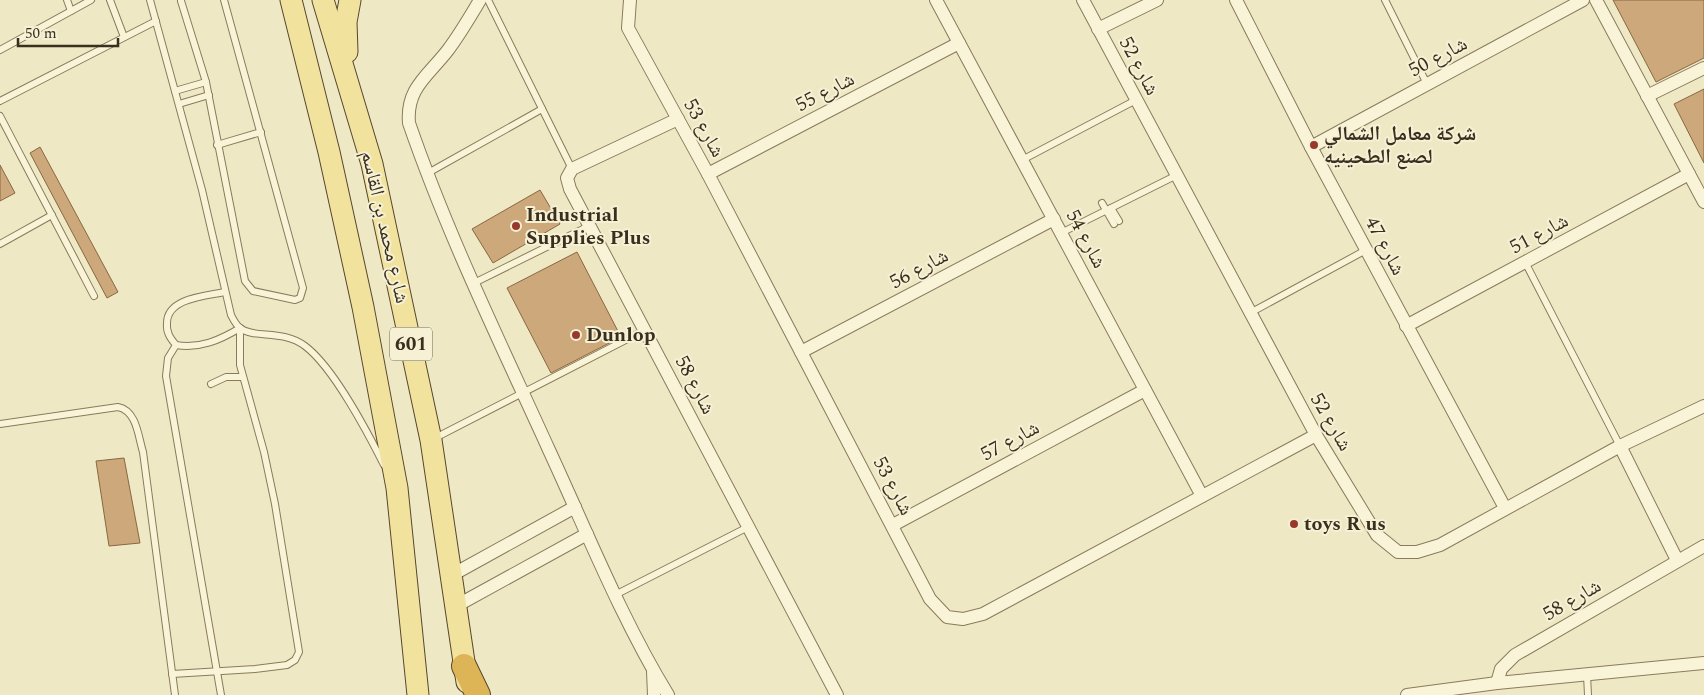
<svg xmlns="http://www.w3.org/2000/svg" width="1704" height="695" viewBox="0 0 1704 695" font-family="Spectral,'Noto Naskh Arabic',serif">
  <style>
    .building { fill: #cda87b; stroke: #896741 }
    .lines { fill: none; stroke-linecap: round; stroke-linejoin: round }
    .lane-casing { stroke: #8a7a5b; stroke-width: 8 }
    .street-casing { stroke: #8a7a5b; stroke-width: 14 }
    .primary-casing { stroke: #57472f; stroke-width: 23 }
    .highway-casing { stroke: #57472f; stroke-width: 26 }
    .lane { stroke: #f9f4d8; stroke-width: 6 }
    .street { stroke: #f9f4d8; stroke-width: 12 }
    .primary { stroke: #f1e39d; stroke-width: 21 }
    .highway { stroke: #ddb456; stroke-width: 24 }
    .poi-dot { fill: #99392b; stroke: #f6f1d5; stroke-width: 2 }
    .labels { text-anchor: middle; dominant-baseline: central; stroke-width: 4; stroke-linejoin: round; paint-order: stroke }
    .shield { fill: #f6f1d5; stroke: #726956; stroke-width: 1 }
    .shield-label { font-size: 19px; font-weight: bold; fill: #3a2f1f }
    .street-label { font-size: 20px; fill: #3a2f1f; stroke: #f6f1d5 }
    .poi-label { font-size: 20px; font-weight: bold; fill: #3a2f1f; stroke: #f6f1d5; text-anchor: start }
  </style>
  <rect width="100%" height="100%" fill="#eee8c5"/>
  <g class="building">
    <polygon points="1613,0 1704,0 1704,58 1656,82"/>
    <polygon points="1704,89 1704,163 1674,104"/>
    <polygon points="40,147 118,292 107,298 30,153"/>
    <polygon points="0,165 15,193 0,201"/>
    <polygon points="540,190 560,224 493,263 472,229"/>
    <polygon points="577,252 621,337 551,373 507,288"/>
    <polygon points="124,458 140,543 109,546 96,461"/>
  </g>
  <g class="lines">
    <defs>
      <g id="lane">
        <polyline points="67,0 71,11"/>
        <polyline points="110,0 124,37"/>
        <path d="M150 0 202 190 231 315C233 319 236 325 240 328 254 339 283 329 305 346 333 367 368 433 384 465"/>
        <polyline points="488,0 572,169"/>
        <polyline points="1385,0 1427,84"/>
        <polyline points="181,1 206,82 245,281 253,291 295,300 300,298 303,288 224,0"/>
        <polyline points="0,50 91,0"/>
        <polyline points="175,91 206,82"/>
        <polyline points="0,101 156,21"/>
        <polyline points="179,104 209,95"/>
        <polyline points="0,116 94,296"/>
        <polyline points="217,145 261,132"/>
        <polyline points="1022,160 1136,100"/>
        <polyline points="428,173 542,109"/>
        <polyline points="1102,203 1114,224"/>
        <polyline points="1111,208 1119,221"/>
        <polyline points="1061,233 1177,175"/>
        <polyline points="0,244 52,215"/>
        <polyline points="1525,262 1620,446"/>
        <polyline points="472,284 589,226"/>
        <path d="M225 292C206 296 167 298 167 323 166 332 170 338 176 345 200 349 220 340 240 328"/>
        <polyline points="1250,313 1366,250"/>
        <polyline points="176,345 168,358 166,376 221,695"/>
        <polyline points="211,384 226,377 242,377"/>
        <path d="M0 424 118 407C137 411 138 436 143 452L175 695"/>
        <polyline points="435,438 645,330"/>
        <polyline points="615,595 748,527"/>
        <polyline points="172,674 255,669 287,665 295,660 299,652 275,504 264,452 240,365 240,328"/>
        <polyline points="1587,675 1588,695"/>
      </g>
      <g id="street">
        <path d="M480 0C470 17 460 34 448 50 428 76 406 88 409 123 448 236 500 342 549 450 587 532 621 618 668 695"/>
        <polyline points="630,0 628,28 708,174 930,599 947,617 963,619 983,614 1316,435"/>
        <polyline points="936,0 1202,496"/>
        <polyline points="1083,0 1316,435 1377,535 1398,552 1417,552 1440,545 1620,446 1704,406"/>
        <polyline points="1236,0 1311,147 1505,508"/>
        <polyline points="1596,0 1704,202"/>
        <polyline points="1098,29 1157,0"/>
        <polyline points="1647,96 1704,68"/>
        <polyline points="678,119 572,169 567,178 570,189 837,695"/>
        <polyline points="1311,147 1583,0"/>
        <polyline points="708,174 959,43"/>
        <polyline points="1406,326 1689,174"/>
        <polyline points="801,352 1054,219"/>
        <polyline points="1620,446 1677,560"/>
        <polyline points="893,525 1145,390"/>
        <polyline points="452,575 575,507"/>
        <polyline points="456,606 587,534"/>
        <polyline points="653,671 654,695"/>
        <polyline points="1497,683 1501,669 1515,655 1704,546"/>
        <polyline points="1407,695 1497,683 1704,663"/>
      </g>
      <g id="primary">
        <polyline points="291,0 329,152 363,307 397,488 418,695"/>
        <polyline points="323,0 372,164 431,440 467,682"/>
        <polyline points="347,52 346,22 350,0"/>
      </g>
      <polyline id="highway" points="464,666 478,695"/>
    </defs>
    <use href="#lane" class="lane-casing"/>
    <use href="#street" class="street-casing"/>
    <use href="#primary" class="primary-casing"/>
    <use href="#highway" class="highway-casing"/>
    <use href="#lane" class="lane"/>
    <use href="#street" class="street"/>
    <use href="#primary" class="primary"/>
    <use href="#highway" class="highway"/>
  </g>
  <g class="poi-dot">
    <circle cx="1314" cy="145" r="5"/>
    <circle cx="516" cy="226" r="5"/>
    <circle cx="576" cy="335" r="5"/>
    <circle cx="1294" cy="524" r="5"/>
  </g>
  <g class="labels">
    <rect class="shield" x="390" y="327.5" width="42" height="33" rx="4"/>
    <g class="shield-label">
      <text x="411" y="344">601</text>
    </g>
    <g class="street-label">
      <text transform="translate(1438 57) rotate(-28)">شارع 50</text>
      <text transform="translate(1139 66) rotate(62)">شارع 52</text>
      <text transform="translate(825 92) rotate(-27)">شارع 55</text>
      <text transform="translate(704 128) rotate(61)">شارع 53</text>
      <text transform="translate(385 227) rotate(77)">شارع محمد بن القاسم</text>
      <text transform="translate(1539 234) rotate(-28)">شارع 51</text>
      <text transform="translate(1086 239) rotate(62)">شارع 54</text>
      <text transform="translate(1385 246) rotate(62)">شارع 47</text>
      <text transform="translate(919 269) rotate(-28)">شارع 56</text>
      <text transform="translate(695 385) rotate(62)">شارع 58</text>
      <text transform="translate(1331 422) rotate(60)">شارع 52</text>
      <text transform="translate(1010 441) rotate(-28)">شارع 57</text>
      <text transform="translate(893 486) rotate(62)">شارع 53</text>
      <text transform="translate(1572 600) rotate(-30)">شارع 58</text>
    </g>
    <g class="poi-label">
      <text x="1324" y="134">شركة معامل الشمالي<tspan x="1324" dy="23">لصنع الطحينيه</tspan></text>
      <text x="526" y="215">Industrial<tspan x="526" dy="23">Supplies Plus</tspan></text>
      <text x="586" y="335">Dunlop</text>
      <text x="1304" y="524">toys R us</text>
    </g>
  </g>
  <path d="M18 38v8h100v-8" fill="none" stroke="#3a2f1f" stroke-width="2.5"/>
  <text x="25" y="38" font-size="15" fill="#3a2f1f" stroke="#f6f1d5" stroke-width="4" paint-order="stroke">50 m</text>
</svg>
